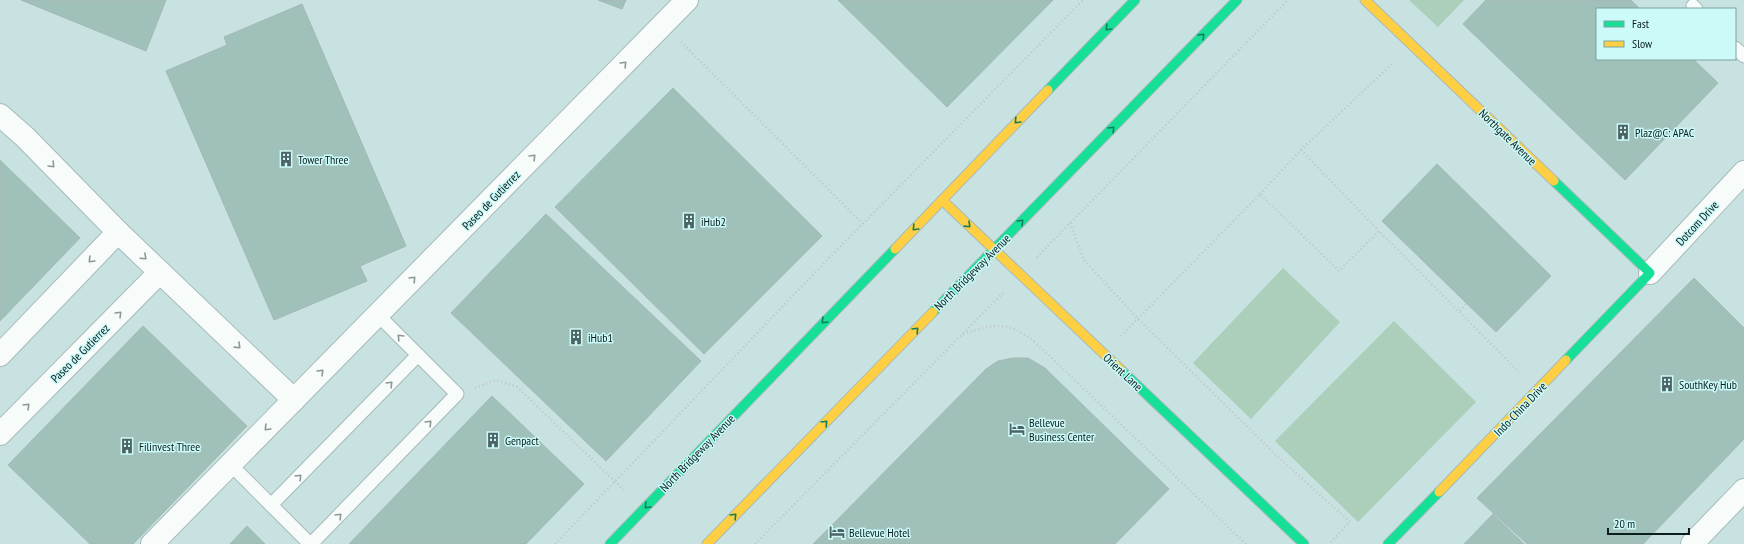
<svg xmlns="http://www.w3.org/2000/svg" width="1744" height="544" viewBox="0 0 1744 544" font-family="'PT Sans Narrow',sans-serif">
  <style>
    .green { fill: #abcfba }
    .building { fill: #a0c0ba; stroke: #a5b8b5 }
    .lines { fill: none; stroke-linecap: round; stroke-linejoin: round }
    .lane-casing { stroke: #a6baba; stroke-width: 15 }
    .street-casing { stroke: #a6baba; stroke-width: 24 }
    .fast-casing { stroke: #a6baba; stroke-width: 11 }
    .slow-casing { stroke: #a6baba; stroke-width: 11 }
    .path { stroke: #bdc5c5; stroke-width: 2.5; stroke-dasharray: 1 3; stroke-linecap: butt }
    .lane { stroke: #f7fbfa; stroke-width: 13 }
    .street { stroke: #f7fbfa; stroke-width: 22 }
    .fast { stroke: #16e098; stroke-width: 9 }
    .slow { stroke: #ffcf43; stroke-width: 9 }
    .oneway { stroke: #107e5a }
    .oneway2 { stroke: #8d9797 }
    .labels { text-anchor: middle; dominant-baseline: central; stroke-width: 3; stroke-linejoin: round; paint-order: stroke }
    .poi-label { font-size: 12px; fill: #0b1d1d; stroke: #cbfaf8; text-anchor: start }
    .street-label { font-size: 12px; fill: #0b1d1d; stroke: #cbfaf8 }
  </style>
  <rect width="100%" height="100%" fill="#c8e2e1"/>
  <g class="green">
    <polygon points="1409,0 1464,0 1438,27"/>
    <polygon points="1283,268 1340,322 1251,419 1193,363"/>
    <polygon points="1394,321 1476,402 1358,522 1275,441"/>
  </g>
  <g class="building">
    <polygon points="21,0 166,0 146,51"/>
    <polygon points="598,0 626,0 622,9"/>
    <polygon points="838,0 1053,0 947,107"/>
    <polygon points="1486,0 1631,0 1640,9 1597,9 1597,59 1693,59 1718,83 1625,180 1463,24"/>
    <polygon points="302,4 406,246 360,266 367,281 274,320 166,71 227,45 224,37"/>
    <polygon points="673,88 822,236 704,354 555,207"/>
    <polygon points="0,160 80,238 0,321"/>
    <polygon points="1437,164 1551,276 1496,332 1382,221"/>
    <polygon points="546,214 701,361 606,461 451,313"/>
    <polygon points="1694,278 1744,328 1744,439 1643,544 1527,544 1477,498"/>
    <polygon points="143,326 247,426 133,544 90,544 8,465"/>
    <polygon points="1013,358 1028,358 1045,368 1169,489 1115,544 863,544 837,520 986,369 998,361"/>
    <polygon points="492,396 584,484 526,544 349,544"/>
    <polygon points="1493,514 1524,544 1464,544"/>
    <polygon points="837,520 863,544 813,544"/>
    <polygon points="247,526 265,544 230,544"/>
  </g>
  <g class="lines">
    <defs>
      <g id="lane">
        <polyline points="1693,6 1696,9"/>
        <polyline points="1735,48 1744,56"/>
        <polyline points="231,465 310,544"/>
        <polyline points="271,505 418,355"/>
        <polyline points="311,544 457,394 378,315"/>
      </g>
      <g id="street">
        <polyline points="0,115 25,137 118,232 294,400"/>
        <polyline points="1650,273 1744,172"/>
        <polyline points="0,355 118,232"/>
        <polyline points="0,434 160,272"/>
        <polyline points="152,544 687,0"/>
        <polyline points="1692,544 1744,490"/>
      </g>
      <g id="fast">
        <polyline points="1048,90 1135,0"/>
        <polyline points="1554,181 1650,273 1566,360"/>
        <polyline points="933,312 1237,0"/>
        <polyline points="1121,370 1304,544"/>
        <polyline points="610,544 895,249"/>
        <polyline points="1388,544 1439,492"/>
      </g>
      <g id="slow">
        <polyline points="1365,0 1554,181"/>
        <polyline points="942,200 1121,370"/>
        <polyline points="895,249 1048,90"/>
        <polyline points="1439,492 1566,360"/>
        <polyline points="707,544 933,312"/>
      </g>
    </defs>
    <use href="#lane" class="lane-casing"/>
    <use href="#street" class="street-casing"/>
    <use href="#fast" class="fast-casing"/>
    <use href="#slow" class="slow-casing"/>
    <g class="path">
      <polyline points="681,42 863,224"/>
      <polyline points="1301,150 1379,231"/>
      <polyline points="1260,194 1301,150 1394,62"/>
      <polyline points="1070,223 1084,260 1138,319 1276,455 1350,522 1329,544"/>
      <polyline points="1037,257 1288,0"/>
      <polyline points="1460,311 1467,303"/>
      <path d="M963 334C997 324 1007 320 1036 343L1246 544"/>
      <polyline points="1121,336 1260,194 1339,271 1379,231 1519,372"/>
      <polyline points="475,388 496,380 517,387 626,492"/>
      <polyline points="555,544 831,256 1083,0"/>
      <polyline points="755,544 1003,293"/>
    </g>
    <use href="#lane" class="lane"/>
    <use href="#street" class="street"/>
    <use href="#fast" class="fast"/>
    <use href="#slow" class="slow"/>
  </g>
  <defs><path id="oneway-chevron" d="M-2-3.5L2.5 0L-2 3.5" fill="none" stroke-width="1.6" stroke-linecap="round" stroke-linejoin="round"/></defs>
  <g class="oneway">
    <use href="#oneway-chevron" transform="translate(1108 28) rotate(134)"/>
    <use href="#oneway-chevron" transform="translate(1202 36) rotate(-46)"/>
    <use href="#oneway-chevron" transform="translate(1017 121) rotate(134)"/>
    <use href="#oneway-chevron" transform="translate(1112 129) rotate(-46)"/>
    <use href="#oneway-chevron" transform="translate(1021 222) rotate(-45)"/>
    <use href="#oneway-chevron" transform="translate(968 225) rotate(44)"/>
    <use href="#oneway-chevron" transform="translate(915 228) rotate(134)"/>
    <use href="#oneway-chevron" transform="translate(824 321) rotate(134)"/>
    <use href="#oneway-chevron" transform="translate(916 330) rotate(-46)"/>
    <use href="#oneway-chevron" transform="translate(825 423) rotate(-46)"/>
    <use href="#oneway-chevron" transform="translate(647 506) rotate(134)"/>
    <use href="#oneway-chevron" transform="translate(734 516) rotate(-46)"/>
  </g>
  <g class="oneway2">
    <use href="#oneway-chevron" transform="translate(624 64) rotate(-46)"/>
    <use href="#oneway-chevron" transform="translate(533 157) rotate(-46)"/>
    <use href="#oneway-chevron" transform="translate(52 165) rotate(46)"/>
    <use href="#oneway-chevron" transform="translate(144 257) rotate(43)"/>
    <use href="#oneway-chevron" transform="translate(91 260) rotate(134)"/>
    <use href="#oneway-chevron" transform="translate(413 279) rotate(-46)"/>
    <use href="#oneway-chevron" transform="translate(119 314) rotate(-45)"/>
    <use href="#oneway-chevron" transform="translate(400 337) rotate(-134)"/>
    <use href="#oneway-chevron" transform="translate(238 346) rotate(44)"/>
    <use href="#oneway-chevron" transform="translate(321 372) rotate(-45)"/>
    <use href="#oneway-chevron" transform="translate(390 384) rotate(-46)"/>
    <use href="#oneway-chevron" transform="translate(27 406) rotate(-45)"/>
    <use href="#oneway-chevron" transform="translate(429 423) rotate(-46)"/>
    <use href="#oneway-chevron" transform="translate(267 428) rotate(134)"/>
    <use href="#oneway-chevron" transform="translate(299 477) rotate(-46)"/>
    <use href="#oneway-chevron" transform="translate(339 516) rotate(-46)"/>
  </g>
  <defs>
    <symbol id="building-bare" viewBox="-9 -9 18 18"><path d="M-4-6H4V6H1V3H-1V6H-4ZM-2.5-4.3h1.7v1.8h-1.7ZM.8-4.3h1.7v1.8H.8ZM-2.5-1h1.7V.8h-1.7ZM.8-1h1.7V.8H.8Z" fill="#4d6262" stroke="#cbfaf8" stroke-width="2.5" paint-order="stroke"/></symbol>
    <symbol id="hotel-bare" viewBox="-9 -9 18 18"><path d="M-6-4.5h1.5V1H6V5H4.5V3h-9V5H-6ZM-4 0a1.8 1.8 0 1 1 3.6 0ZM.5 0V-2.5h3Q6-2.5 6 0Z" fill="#4d6262" stroke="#cbfaf8" stroke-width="2.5" paint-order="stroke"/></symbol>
  </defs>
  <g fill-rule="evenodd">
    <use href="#building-bare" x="1612" y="121" width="22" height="22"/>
    <use href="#building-bare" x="275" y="148" width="22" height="22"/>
    <use href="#building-bare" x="678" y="210" width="22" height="22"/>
    <use href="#building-bare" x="565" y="326" width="22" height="22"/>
    <use href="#building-bare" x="1656" y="373" width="22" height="22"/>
    <use href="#hotel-bare" x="1006" y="418" width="22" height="22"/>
    <use href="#building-bare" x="482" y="429" width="22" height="22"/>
    <use href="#building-bare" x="116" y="435" width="22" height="22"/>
    <use href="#hotel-bare" x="826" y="521" width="22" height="22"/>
  </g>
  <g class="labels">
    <g class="poi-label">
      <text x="1635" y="132">Plaz@C: APAC</text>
      <text x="298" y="159">Tower Three</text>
      <text x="701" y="221">iHub2</text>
      <text x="588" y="337">iHub1</text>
      <text x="1679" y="384">SouthKey Hub</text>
      <text x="1029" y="422">Bellevue<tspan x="1029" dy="14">Business Center</tspan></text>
      <text x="505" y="440">Genpact</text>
      <text x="139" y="446">Filinvest Three</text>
      <text x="849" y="532">Bellevue Hotel</text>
    </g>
    <g class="street-label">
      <text transform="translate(1508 137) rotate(44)">Northgate Avenue</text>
      <text transform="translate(491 200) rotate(-46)">Paseo de Gutierrez</text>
      <text transform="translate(1697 223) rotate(-47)">Dotcom Drive</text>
      <text transform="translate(972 272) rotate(-45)">North Bridgeway Avenue</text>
      <text transform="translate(80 353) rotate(-45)">Paseo de Gutierrez</text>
      <text transform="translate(1123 372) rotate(43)">Orient Lane</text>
      <text transform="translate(1520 409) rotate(-46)">Indo-China Drive</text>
      <text transform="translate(697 453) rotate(-46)">North Bridgeway Avenue</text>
    </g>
  </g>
  <rect x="1596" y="8" width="140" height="52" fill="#cbfaf8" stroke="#7ea2a0"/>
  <rect x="1604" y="21" width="20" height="6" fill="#16e098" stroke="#7ea2a0"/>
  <text x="1632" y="28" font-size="12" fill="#0b1d1d">Fast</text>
  <rect x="1604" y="41" width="20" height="6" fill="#ffcf43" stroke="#7ea2a0"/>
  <text x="1632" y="48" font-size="12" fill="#0b1d1d">Slow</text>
  <path d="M1608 528v6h81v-6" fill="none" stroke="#0b1d1d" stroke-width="2"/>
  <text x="1614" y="528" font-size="12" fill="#0b1d1d" stroke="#cbfaf8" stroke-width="3" paint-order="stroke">20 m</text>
</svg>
